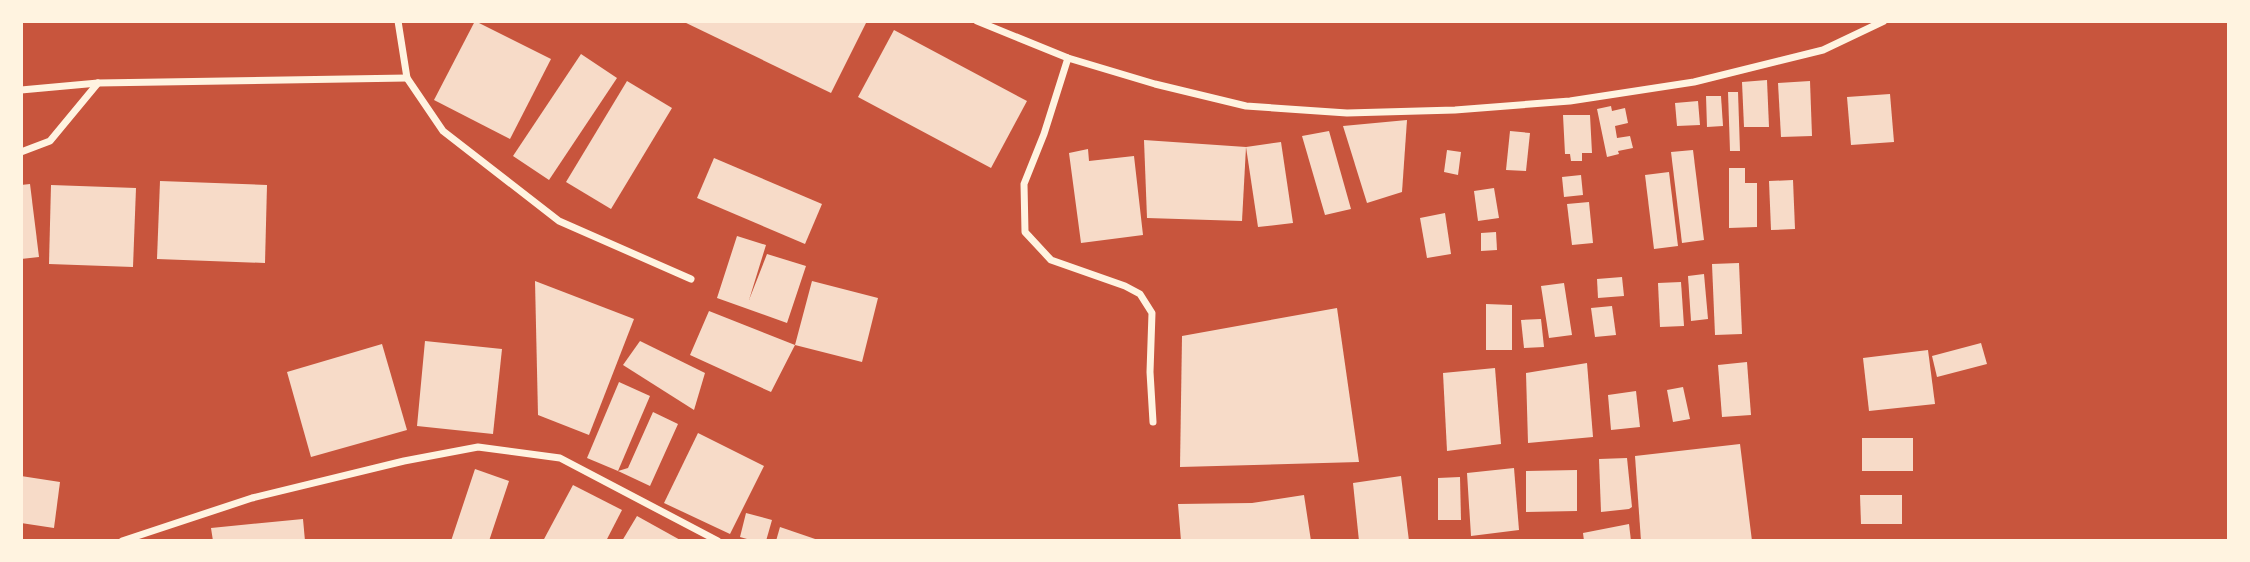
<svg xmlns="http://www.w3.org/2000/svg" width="2250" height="562" viewBox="0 0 2250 562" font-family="Inter,sans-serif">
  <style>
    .building { fill: #f7dbc8 }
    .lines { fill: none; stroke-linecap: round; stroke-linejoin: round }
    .minor { stroke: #fff3e0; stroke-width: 7 }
  </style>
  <rect width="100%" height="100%" fill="#c8553d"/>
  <g class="building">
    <polygon points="475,21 551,59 510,139 434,100"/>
    <polygon points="682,21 867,21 831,93"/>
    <polygon points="894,30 1027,101 991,168 858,97"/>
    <polygon points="581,54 617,78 549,180 513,156"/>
    <polygon points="1767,80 1769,127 1744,127 1742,82"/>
    <polygon points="627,81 672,108 611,209 566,182"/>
    <polygon points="1810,81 1812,136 1781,137 1778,83"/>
    <polygon points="1728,92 1738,92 1740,151 1730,151"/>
    <polygon points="1890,94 1894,142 1851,145 1847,97"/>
    <polygon points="1706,96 1721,96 1723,126 1707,127"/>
    <polygon points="1698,101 1700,125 1677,126 1675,103"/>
    <polygon points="1611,106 1612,111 1625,108 1628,123 1615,126 1617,138 1630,136 1633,148 1618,151 1619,154 1607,157 1597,109"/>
    <polygon points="1563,115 1590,115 1592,153 1582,153 1582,161 1571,161 1570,154 1565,154"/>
    <polygon points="1407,120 1402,192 1367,203 1343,126"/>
    <polygon points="1329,131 1351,209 1325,215 1302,136"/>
    <polygon points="1510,131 1530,133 1526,171 1506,170"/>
    <polygon points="1144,140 1246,147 1242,221 1147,218"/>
    <polygon points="1281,142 1293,223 1258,227 1246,147"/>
    <polygon points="1088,149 1089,161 1134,156 1143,235 1081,243 1069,153"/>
    <polygon points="1447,150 1461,152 1458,175 1444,172"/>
    <polygon points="1693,150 1704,240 1682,243 1671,152"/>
    <polygon points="714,158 822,204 805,244 697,198"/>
    <polygon points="1729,168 1745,168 1745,183 1757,183 1757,227 1729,228"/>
    <polygon points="1669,172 1678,246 1654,249 1645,175"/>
    <polygon points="1581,175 1583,195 1564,197 1562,177"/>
    <polygon points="1793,180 1795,229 1771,230 1769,181"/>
    <polygon points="160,181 267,185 265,263 157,259"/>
    <polygon points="30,184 39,257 21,259 21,185"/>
    <polygon points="51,185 136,188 133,267 49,264"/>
    <polygon points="1494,188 1499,218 1478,221 1474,191"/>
    <polygon points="1589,202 1593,243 1572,245 1567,204"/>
    <polygon points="1445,213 1451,254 1427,258 1420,218"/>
    <polygon points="1496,232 1497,250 1481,251 1481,233"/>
    <polygon points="737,236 766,245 749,300 767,254 806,266 787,323 717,298"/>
    <polygon points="1739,263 1742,334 1715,335 1712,264"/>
    <polygon points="1704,274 1708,319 1691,321 1688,276"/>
    <polygon points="1622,277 1624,296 1598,298 1597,279"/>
    <polygon points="535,281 634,319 589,435 538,415"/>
    <polygon points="812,281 878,298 862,362 795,345 771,392 690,355 709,311 795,345"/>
    <polygon points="1681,282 1684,326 1660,327 1658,283"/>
    <polygon points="1564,283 1572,335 1549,338 1541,286"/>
    <polygon points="1486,304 1512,305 1512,350 1486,350"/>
    <polygon points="1612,306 1616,335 1595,337 1591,308"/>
    <polygon points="1337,308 1359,462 1180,467 1182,336"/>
    <polygon points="1541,319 1544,347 1524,348 1521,320"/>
    <polygon points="425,341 502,349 493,434 417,426"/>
    <polygon points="640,341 705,373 694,410 623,365"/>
    <polygon points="1981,343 1987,364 1937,377 1932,356"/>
    <polygon points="382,344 407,430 311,457 287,372"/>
    <polygon points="1928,350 1935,404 1869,411 1863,358"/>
    <polygon points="1747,362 1751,415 1722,417 1718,365"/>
    <polygon points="1587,363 1593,437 1528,443 1526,373"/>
    <polygon points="1495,368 1501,444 1447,451 1443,373"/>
    <polygon points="619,382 650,396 618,471 587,458"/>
    <polygon points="1683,387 1690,419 1673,422 1667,390"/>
    <polygon points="1636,391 1640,427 1611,430 1608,395"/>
    <polygon points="653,412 678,424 650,486 618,471 628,468"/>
    <polygon points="698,433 764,466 730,534 664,503"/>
    <rect x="1862" y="438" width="51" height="33"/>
    <polygon points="1740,444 1752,541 1641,541 1635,456"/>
    <polygon points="1627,458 1632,507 1629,509 1601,512 1599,459"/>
    <polygon points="1514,468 1519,530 1471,536 1467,473"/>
    <polygon points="475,469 509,481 489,541 451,541"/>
    <polygon points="1577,470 1577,511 1526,512 1526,471"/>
    <polygon points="21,476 60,482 54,528 21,523"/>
    <polygon points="1401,476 1409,541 1359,541 1353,483"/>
    <polygon points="1460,477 1461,520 1438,520 1438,478"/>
    <polygon points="573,485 622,510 606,541 543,541"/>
    <polygon points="1304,495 1311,541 1181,541 1178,504 1252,503"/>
    <polygon points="1860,495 1902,495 1902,524 1861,524"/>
    <polygon points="746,513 772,520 766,541 754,541 740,537"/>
    <polygon points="637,516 682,541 622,541"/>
    <polygon points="303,519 305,541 213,541 211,528"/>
    <polygon points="1629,524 1631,541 1584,541 1583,533"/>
    <polygon points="780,527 821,541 776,541"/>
  </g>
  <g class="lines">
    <g class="minor">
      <polyline points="398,21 407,78 443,131 559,221 691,279"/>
      <polyline points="977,21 1068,58 1155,84 1246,106 1347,113 1455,110 1570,101 1694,82 1823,50 1884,21"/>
      <polyline points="1068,58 1044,134 1024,184 1025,232 1051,260 1125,286 1140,294 1152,313 1150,372 1153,422"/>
      <polyline points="21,90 98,83 407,78"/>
      <polyline points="21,152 50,141 98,83"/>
      <polyline points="122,541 252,498 404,461 478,447 560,458 718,541"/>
    </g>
  </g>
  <rect width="2250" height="562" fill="none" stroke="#fff3e0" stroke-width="46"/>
</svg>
